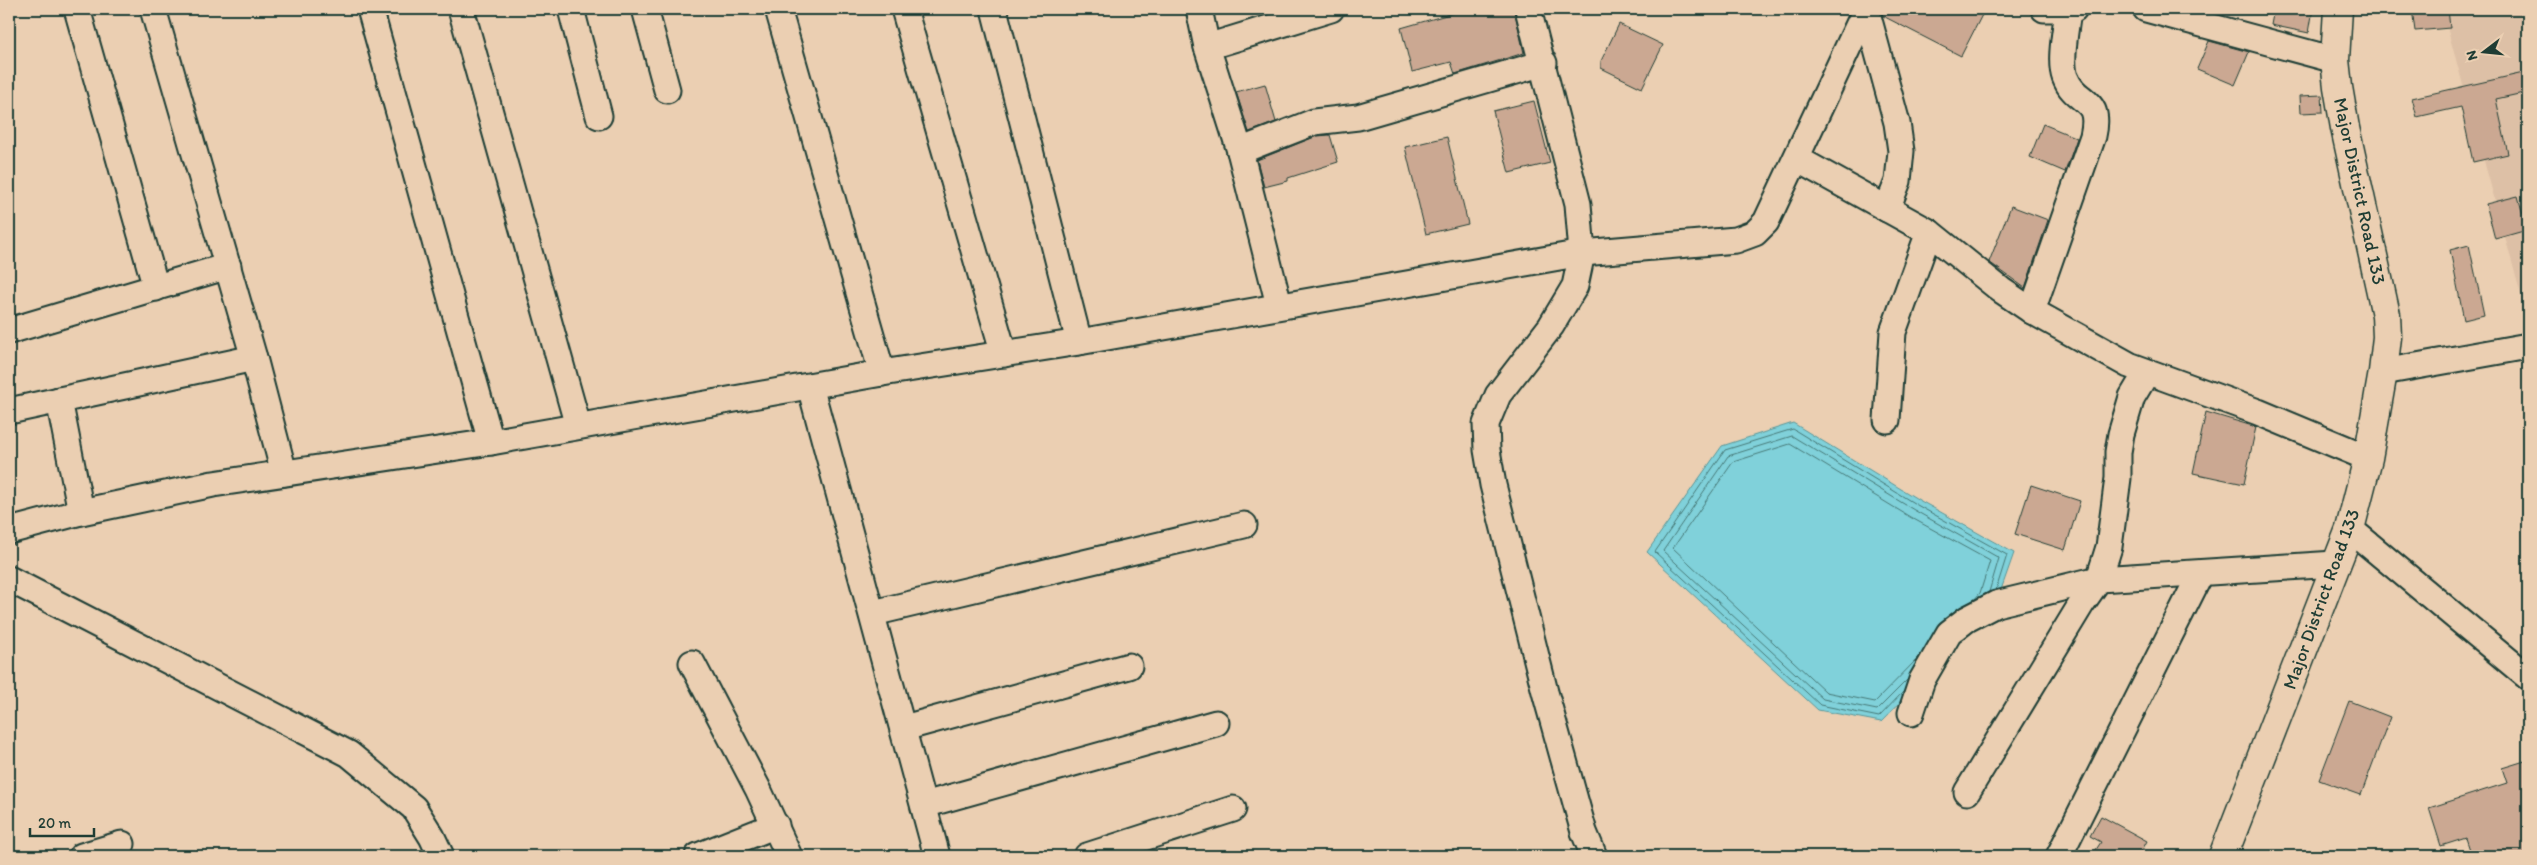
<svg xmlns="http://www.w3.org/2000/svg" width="2537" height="865" viewBox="0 0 2537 865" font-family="Itim,sans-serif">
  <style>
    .built { fill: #ddc0a6 }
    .water { fill: #80d1da; stroke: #599698 }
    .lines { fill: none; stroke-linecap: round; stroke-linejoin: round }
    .shore { stroke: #467876; stroke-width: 1 }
    .building { fill: #cba892; stroke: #1f3d34 }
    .minor-casing { stroke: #1f3d34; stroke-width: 29 }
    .major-casing { stroke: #1f3d34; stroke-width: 31 }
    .minor { stroke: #ebcfb2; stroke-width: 25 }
    .major { stroke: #ebcfb2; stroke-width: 28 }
    .labels { text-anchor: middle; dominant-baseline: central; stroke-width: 4.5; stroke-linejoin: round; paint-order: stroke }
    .street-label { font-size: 19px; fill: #1f3d34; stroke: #ebcfb2 }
  </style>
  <rect width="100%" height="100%" fill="#ebcfb2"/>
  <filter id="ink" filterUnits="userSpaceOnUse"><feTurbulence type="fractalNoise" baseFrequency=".02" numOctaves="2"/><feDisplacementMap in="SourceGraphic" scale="10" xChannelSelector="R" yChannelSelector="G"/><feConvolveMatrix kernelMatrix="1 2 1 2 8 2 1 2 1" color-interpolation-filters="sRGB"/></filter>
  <g filter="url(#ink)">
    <polygon class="built" points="2442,9 2528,9 2528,320"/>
    <polygon class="water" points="1793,423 1919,500 2014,553 1996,604 1881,722 1818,710 1647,552 1722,446"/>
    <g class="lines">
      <g class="shore">
        <polyline points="1921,655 1875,702 1826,692 1673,548 1733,462 1790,444 1910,517 1990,561 1980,593 1974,600"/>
        <polyline points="1908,679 1877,710 1823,699 1663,551 1728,456 1792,436 1914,510 1999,558 1989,592"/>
        <polyline points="1903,692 1879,717 1820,705 1655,552 1725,450 1793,429 1917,505 2007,555 1996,590"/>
      </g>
    </g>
    <g class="building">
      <polygon points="1467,9 1514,9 1524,53 1455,74 1451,62 1412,72 1401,28"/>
      <polygon points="1881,9 1985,9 1961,56 1883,16"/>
      <polygon points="2274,9 2313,9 2309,33 2271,25"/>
      <polygon points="2412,9 2448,9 2450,28 2415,31"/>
      <polygon points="1619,24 1663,45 1642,88 1601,68 1601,61"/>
      <polygon points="2209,41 2249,52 2235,85 2197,69"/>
      <polygon points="2528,72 2528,92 2496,99 2508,154 2473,162 2461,107 2417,117 2412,98"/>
      <polygon points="1265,84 1276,122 1249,132 1236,92"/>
      <polygon points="2322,95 2323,112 2301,113 2300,96"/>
      <polygon points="1534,101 1550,163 1509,173 1493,111"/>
      <polygon points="2043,124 2077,138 2065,172 2030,157"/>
      <polygon points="1330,135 1338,162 1288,178 1288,181 1264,187 1257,160 1317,136"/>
      <polygon points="1447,137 1468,224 1426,234 1405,147"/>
      <polygon points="2518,196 2527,230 2495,239 2486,204"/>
      <polygon points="2011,206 2048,220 2025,288 1989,262"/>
      <polygon points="2469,245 2484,315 2464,320 2450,250"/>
      <polygon points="2206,412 2256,427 2244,484 2193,473"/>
      <polygon points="2031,485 2080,501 2065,550 2015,534"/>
      <polygon points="2349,701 2390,717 2361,795 2319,780"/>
      <polygon points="2528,760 2528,856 2472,856 2466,838 2441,846 2429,808 2507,783 2502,768"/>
      <polygon points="2101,816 2147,841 2139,856 2092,856 2101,842 2090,836"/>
    </g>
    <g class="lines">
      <defs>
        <g id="minor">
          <polyline points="77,9 156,288"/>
          <polyline points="153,9 254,358 284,473"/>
          <polyline points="370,9 491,442"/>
          <polyline points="461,9 578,426"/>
          <polyline points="571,9 599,116"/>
          <polyline points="645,9 667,90"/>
          <polyline points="778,9 882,373"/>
          <polyline points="904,9 1004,354"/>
          <polyline points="994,9 1079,342"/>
          <polyline points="1199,9 1207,47 1240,151 1279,305"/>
          <polyline points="1528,9 1578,204 1582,253 1575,286 1551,326 1498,395 1486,424 1487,450 1493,485 1545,692 1584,832 1594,856"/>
          <polyline points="1866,9 1897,123 1901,151 1898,181 1887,209"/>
          <polyline points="2044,9 2074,9"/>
          <polyline points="2146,9 2335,60"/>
          <polyline points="1207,47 1331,9"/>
          <polyline points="1240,151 1314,122 1358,117 1544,63"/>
          <polyline points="1797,159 1929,232 1893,332 1887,420"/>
          <polyline points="1929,232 2001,290 2032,311 2129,365 2258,412 2368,458"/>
          <path d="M2032 311 2093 136C2102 95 2076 106 2065 77 2059 61 2066 28 2068 10"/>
          <polyline points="9,331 228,266"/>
          <polyline points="2383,372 2528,346"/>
          <polyline points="810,386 937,856"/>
          <polyline points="59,400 81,512"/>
          <polyline points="9,411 254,358"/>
          <polyline points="2350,529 2528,677"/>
          <polyline points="9,531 81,512 213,484 491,442 882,373 1079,342 1582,253 1736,240 1755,233 1766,222 1866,9"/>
          <polyline points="9,579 349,754 414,808 432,837 441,856"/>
          <polyline points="873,613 1244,525"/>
          <polyline points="692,663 758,789 789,856"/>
          <polyline points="1911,713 1922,680 1949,633 1967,619 1996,604 2099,579 2335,564"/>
          <polyline points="904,728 1129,666"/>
          <polyline points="1967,792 2082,603 2099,579 2109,547 2118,478 2118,452 2121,434 2132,397 2147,372"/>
          <polyline points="924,805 1216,723"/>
          <polyline points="82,856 122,844"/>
          <polyline points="698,856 776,825"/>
          <polyline points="1087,856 1233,809"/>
          <polyline points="2059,856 2201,573"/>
        </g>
        <polyline id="major" points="2223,856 2350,529 2368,458 2383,372 2387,337 2386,315 2345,128 2338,87 2335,60 2338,9"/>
      </defs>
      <use href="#minor" class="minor-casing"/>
      <use href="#major" class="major-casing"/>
      <use href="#minor" class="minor"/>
      <use href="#major" class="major"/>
    </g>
  </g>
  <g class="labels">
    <g class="street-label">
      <text transform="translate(2360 191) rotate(78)">Major District Road 133</text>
      <text transform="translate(2321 599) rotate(-70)">Major District Road 133</text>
    </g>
  </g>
  <rect width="2537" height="865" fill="none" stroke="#ebcfb2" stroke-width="30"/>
  <rect x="15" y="15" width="2507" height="835" fill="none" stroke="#1f3d34" stroke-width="2" filter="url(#ink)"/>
  <g transform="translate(2484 52) rotate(254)" stroke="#ebcfb2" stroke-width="4" paint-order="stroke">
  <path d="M0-4L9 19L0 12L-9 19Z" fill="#1f3d34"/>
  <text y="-8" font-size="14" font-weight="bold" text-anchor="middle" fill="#1f3d34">N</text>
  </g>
  <path d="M30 828v8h64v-8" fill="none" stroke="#1f3d34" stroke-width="2.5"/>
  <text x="38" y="828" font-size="15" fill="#1f3d34" stroke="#ebcfb2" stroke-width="4" paint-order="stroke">20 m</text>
</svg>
